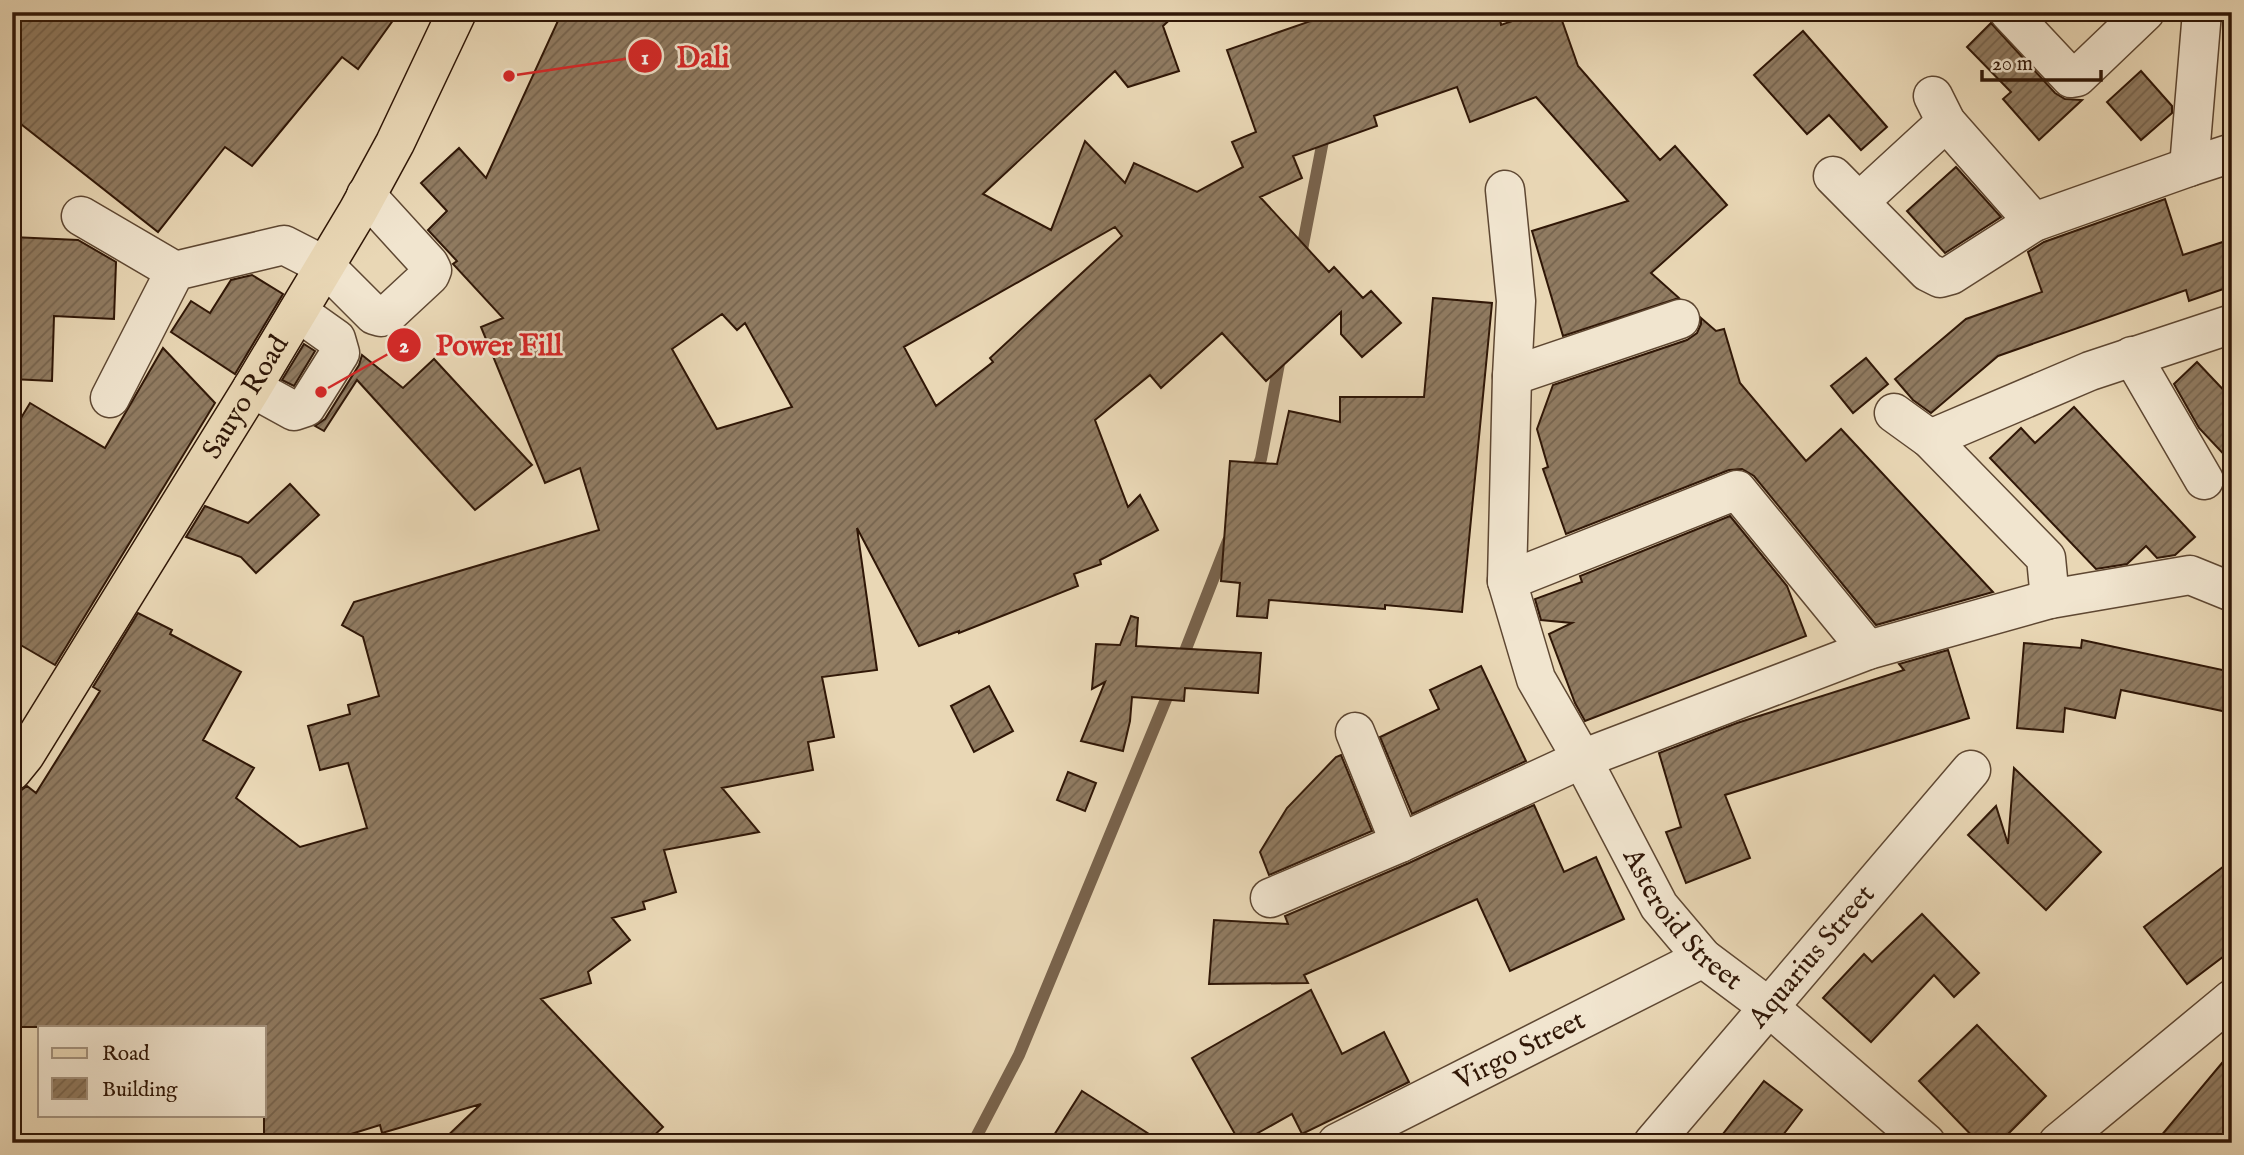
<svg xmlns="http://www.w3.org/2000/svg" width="2244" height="1155" viewBox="0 0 2244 1155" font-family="'IM FELL English',serif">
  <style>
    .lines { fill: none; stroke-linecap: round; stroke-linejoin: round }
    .stream { stroke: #79634c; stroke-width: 12 }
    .building { fill: url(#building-hatch); stroke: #301707; stroke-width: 2; fill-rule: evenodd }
    .minor-casing { stroke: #5e4732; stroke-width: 41 }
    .major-casing { stroke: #301707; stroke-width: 41 }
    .minor { stroke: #f1e5cf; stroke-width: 38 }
    .major { stroke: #e9d7b5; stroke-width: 38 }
    .labels { text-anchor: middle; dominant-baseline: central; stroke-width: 5; stroke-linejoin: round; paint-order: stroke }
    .street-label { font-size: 28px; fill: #301707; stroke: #f1e5cf }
    .leader { fill: none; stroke: #d62828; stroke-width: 2.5 }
    .callout-dot { fill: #d62828; stroke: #f1e5cf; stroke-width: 2.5 }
    .mark-label { font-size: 21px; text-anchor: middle; font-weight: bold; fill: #fff }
    .callout-label { font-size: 30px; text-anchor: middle; font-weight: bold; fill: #d62828; stroke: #f1e5cf; stroke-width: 5; stroke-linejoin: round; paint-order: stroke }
  </style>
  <defs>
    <pattern id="building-hatch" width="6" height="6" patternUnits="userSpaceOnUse" patternTransform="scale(1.75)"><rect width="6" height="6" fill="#907b61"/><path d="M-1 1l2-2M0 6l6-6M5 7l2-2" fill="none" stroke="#76644e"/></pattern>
  </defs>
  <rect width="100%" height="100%" fill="#e9d7b5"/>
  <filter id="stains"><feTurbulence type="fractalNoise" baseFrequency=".00286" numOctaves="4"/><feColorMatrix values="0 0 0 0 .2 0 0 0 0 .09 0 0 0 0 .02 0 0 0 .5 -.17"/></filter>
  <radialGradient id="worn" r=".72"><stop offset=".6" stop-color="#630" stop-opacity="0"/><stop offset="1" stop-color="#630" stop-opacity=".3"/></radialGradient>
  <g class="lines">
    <g class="stream">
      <polyline points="1300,260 1325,130"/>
      <polyline points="1253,479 1261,459 1281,353"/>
      <polyline points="1180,664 1228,541"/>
      <polyline points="973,1143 1019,1055 1172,685"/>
    </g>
  </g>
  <g class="building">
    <polygon points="12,12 399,12 358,69 342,57 252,166 225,147 158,232 12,117"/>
    <path d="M562 12H1178L1163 26 1179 71 1128 87 1115 71 983 194 1051 230 1085 141 1125 183 1134 163 1197 192 1243 167 1232 142 1256 132 1227 50 1311 21 1308 12H1499L1501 25 1538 12H1559L1578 66 1660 160 1675 146 1727 205 1651 273 1679 298 1563 336 1532 231 1628 201 1536 97 1470 122 1457 87 1374 116 1377 126 1293 156 1302 178 1260 197 1329 272 1334 267 1363 298 1371 291 1401 323 1362 357 1341 334V312L1266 381 1222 333 1161 388 1150 375 1095 420 1128 507 1140 495 1158 530 1100 560 1101 564 1074 574 1078 586 959 633V631L919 646 857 528 877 670 822 677 834 737 808 742 813 770 722 788 759 832 664 850 676 892 643 902 645 909 612 918 630 940 588 972 591 983 541 999 663 1127 646 1143H440L481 1104 382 1133 380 1125 322 1143H264V1027H12V792L20 791 27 786 36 793 100 691 93 687 138 613 172 630 170 634 241 672 203 740 254 768 236 798 300 847 367 828 348 763 320 770 308 726 350 714 348 705 379 696 363 637 342 625 354 602 599 530 580 468 545 483 481 327 503 318 453 264 457 261 428 230 447 211 421 183 459 148 486 178ZM1115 227 1122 236 990 358 993 362 936 406 904 347ZM722 314 737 330 745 323 792 407 717 429 672 349Z"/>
    <polygon points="1991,23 2055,93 2065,99 2082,100 2039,140 2003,99 2011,92 1967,47"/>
    <polygon points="1803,31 1887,127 1861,150 1829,115 1807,134 1754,75"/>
    <polygon points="2141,71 2172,106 2172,113 2141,140 2107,102"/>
    <polygon points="1956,167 2001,217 1945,253 1907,211"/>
    <polygon points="2165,199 2183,255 2232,239 2232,286 2189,301 2186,290 1998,356 1931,413 1913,400 1895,379 1966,319 2042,292 2028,252 2044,242"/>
    <polygon points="12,237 78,240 116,262 114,319 54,316 52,381 12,379"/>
    <polygon points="252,275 283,294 235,374 171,332 191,301 210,313 231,280"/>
    <polygon points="1433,298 1492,303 1462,612 1385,605 1385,609 1269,600 1267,618 1237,616 1240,583 1221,581 1230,461 1277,464 1289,411 1340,422 1340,397 1424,397"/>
    <polygon points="1701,318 1716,331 1724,329 1740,383 1806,461 1841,429 1993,592 1876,625 1754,476 1742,469 1729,470 1566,534 1543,469 1548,467 1537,429 1553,385 1687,340 1697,333 1701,324"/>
    <polygon points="304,344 315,351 294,386 282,380"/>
    <polygon points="163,348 215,403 55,665 12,640 12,433 30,403 105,448"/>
    <polygon points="362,355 403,388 434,359 532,465 475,510 357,380 324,431 315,426 325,419 359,365"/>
    <polygon points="1866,358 1888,384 1853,413 1831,386"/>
    <polygon points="2197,362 2232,399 2232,463 2199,428 2174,384"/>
    <polygon points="2074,407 2195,537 2175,555 2157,558 2146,546 2127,564 2096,569 1990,458 2021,428 2035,443"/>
    <polygon points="290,484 319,515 256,573 241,557 186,537 205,506 248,523"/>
    <polygon points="1730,516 1787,586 1806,636 1585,721 1575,703 1549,634 1572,623 1541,620 1535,599 1582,582 1580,576"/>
    <polygon points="1131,616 1138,618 1136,646 1261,653 1258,693 1185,688 1184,701 1132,697 1130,721 1123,751 1081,741 1105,682 1092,689 1096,644 1120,645"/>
    <polygon points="2082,640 2232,672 2232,713 2121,690 2115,718 2065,708 2063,732 2017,728 2024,643 2081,648"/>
    <polygon points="1948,650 1969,718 1725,795 1750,858 1686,883 1666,832 1681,827 1659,753 1737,723 1904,670 1899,664"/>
    <polygon points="1481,666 1526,761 1412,814 1380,737 1439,709 1430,690"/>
    <polygon points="989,686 1013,731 974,752 951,706"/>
    <polygon points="1341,755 1372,831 1269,875 1260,852 1287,808 1336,757"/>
    <polygon points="2014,768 2101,852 2046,910 1968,835 1996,806 2008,844"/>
    <polygon points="1068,772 1096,783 1085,811 1057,800"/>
    <polygon points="1534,805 1564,872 1596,857 1624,919 1510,971 1477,899 1304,975 1308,983 1209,984 1214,920 1288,924 1285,916 1409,863"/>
    <polygon points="2232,860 2232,950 2187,984 2144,927"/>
    <polygon points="1922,914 1979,973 1954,997 1934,975 1871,1042 1823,998 1864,954 1872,962"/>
    <polygon points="1311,990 1342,1054 1384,1032 1409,1082 1302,1134 1292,1114 1240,1143 1192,1058"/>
    <polygon points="1977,1025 2046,1096 1999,1143 1979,1143 1919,1081"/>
    <polygon points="2232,1051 2232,1143 2155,1143"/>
    <polygon points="1764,1081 1802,1110 1777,1143 1716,1143"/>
    <polygon points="1082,1091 1163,1143 1049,1143"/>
  </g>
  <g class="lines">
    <defs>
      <g id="minor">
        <polyline points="2009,12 2071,78 2077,77 2145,12"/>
        <polyline points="1933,96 1946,122 2034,222"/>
        <polyline points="2189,167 2202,12"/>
        <polyline points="1833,176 1928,272 1940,278 1951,275 2034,222 2189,167 2232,153"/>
        <path id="s1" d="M1505 190 1516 301 1512 376 1507 581 1536 679 1582 759 1659 906 1703 958 1770 1008 1926 1143"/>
        <polyline points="1859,202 1946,122"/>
        <polyline points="81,216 175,271"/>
        <polyline points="2132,356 2204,480"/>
        <polyline points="1512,376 1680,319"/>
        <polyline points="252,388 294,411 306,407 340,353 336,339 298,312"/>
        <polyline points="110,398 175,271 284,245 325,266 374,315 381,317 388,314 430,275 432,270 429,264 366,195"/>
        <polyline points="1894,413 1930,439 2046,558 2050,599"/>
        <polyline points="1930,439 2090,371 2232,324"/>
        <polyline points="1507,581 1737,490 1868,650"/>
        <polyline points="1355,732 1400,843 1582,759 1868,650 2050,599 2190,575 2232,592"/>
        <polyline points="1270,898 1400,843"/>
        <path id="s2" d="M1337 1143 1703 958"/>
        <path id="s3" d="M1653 1143 1971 770"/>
        <polyline points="2058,1143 2232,999"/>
      </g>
      <g id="major">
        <path id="s4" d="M12 771 25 755 252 388 358 211 395 143 457 12"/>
      </g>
    </defs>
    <use href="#minor" class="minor-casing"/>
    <use href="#major" class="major-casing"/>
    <use href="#minor" class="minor"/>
    <use href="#major" class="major"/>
  </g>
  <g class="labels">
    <g class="street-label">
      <text stroke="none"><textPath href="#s4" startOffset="441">Sauyo Road</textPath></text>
      <text stroke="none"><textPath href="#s1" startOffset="777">Asteroid Street</textPath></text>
      <text stroke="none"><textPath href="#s3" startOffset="245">Aquarius Street</textPath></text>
      <text stroke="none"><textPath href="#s2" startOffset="205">Virgo Street</textPath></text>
    </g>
  </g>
  <path class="leader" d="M509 76L645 56M321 392L404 345"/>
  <g class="callout-dot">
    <circle cx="509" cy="76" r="7"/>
    <circle cx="321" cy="392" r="7"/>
    <circle cx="645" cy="56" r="18"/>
    <circle cx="404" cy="345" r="18"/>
  </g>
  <g class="mark-label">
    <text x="645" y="64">1</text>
    <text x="404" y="352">2</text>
  </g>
  <g class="callout-label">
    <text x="703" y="67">Dali</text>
    <text x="499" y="355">Power Fill</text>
  </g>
  <rect width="2244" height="1155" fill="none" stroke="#e9d7b5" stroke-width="42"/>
  <rect x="14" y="14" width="2216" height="1127" fill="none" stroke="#301707" stroke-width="3.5"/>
  <rect x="21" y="21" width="2202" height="1113" fill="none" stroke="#301707" stroke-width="2"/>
  <rect x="38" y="1026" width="228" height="91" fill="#f1e5cf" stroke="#a4937f" stroke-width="2"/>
  <rect x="52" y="1048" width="35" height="10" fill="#e9d7b5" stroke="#a4937f" stroke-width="2"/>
  <text x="102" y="1060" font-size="21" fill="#301707">Road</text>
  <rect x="52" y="1078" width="35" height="21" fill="url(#building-hatch)" stroke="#a4937f" stroke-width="2"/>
  <text x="102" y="1096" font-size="21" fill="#301707">Building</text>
  <path d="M1982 70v10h119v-10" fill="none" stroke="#301707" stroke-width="3.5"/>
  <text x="1992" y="70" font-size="21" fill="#301707" stroke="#f1e5cf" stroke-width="5" paint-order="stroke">20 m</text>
  <rect width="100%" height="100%" filter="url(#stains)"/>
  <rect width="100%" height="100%" fill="url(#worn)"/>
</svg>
